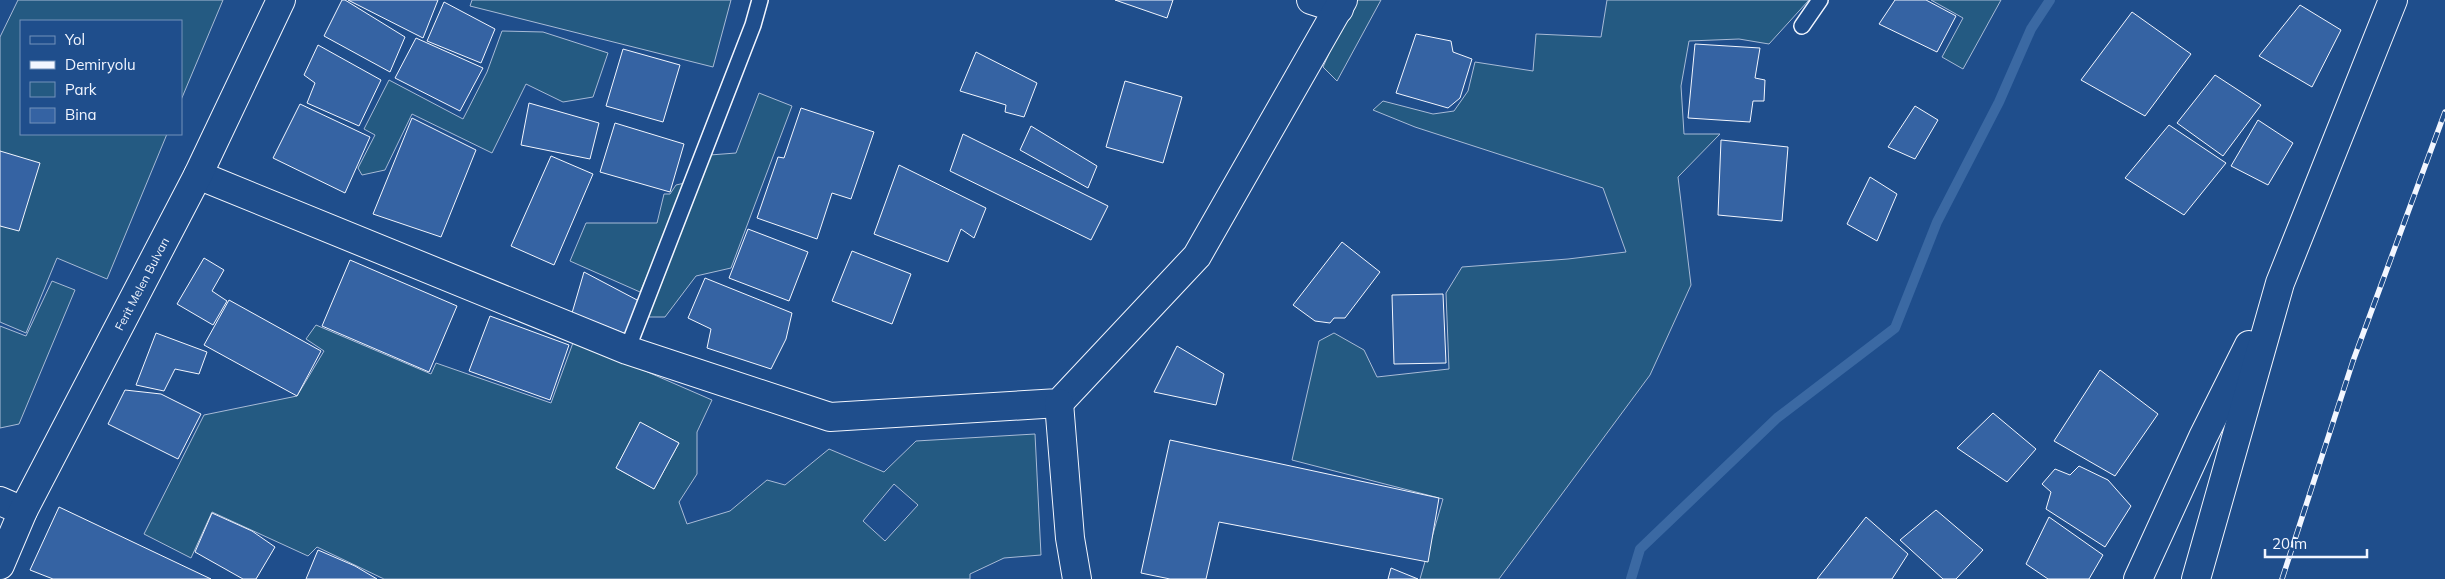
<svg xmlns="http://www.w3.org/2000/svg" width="2445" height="579" viewBox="0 0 2445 579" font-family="Mulish,sans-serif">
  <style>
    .green { fill: #245a82; stroke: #a8bbd7; fill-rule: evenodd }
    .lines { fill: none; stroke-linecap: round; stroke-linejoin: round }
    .stream { stroke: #3b69a3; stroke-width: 10 }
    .building { fill: #3563a3; stroke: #f2f6ff }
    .service-casing { stroke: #f2f6ff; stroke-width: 18 }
    .minor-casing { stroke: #f2f6ff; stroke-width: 30 }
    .secondary-casing { stroke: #f2f6ff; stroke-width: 30 }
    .service { stroke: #1f4e8c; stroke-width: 15 }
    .minor { stroke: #1f4e8c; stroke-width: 28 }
    .secondary { stroke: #1f4e8c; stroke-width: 28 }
    .rail-casing { stroke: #f2f6ff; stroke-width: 5.5 }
    .rail { stroke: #1f4e8c; stroke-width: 4; stroke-dasharray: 11; stroke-linecap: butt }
    .labels { text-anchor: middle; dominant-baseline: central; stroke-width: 4; stroke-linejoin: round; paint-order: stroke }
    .street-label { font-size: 12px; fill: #f2f6ff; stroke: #1f4e8c }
  </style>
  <rect width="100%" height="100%" fill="#1f4e8c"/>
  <g class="green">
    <polygon points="18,0 223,0 181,100 181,21 21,21 21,134 167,134 107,279 57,258 26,333 0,322 0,37"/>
    <polygon points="472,0 731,0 713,67 470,6"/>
    <polygon points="1353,0 1381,0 1337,81 1323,67"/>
    <polygon points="1607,0 1809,0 1769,44 1739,39 1689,41 1681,86 1684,134 1720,134 1678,177 1691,285 1650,375 1499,579 1420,579 1443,499 1292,460 1319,341 1334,333 1364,350 1377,377 1449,369 1446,293 1462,267 1568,259 1626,252 1603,188 1415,127 1373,110 1383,101 1433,114 1454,111 1468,91 1475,62 1533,71 1536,34 1601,37"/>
    <polygon points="1931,0 2001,0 1963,69 1942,57 1963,18"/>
    <polygon points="502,31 543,32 608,53 593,97 563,102 526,84 492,153 412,114 385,170 362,175 358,168 375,135 364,129 389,80 463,119 487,72"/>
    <polygon points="759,93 792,106 731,268 696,276 665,317 644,317 710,155 736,153"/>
    <polygon points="689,182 640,292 570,261 586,223 657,223 664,194 670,194 676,185"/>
    <polygon points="52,281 75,290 19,424 0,428 0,326 26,336"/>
    <path d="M316 325 431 374 436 363 551 403 574 340 712 400 697 432V474L679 502 687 524 730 511 767 480 785 485 829 449 884 472 916 441 1035 434 1041 555 1004 558 970 574V579H384L317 547 308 556 212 512 191 558 144 534 204 415 297 396 324 351 306 339ZM640 423 679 443 654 489 616 468ZM894 484 918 505 885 541 863 521Z"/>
  </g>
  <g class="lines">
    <polyline class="stream" points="1631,579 1640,549 1777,418 1895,328 1937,222 1999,102 2031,29 2050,0"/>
  </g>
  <g class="building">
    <polygon points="342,0 345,0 405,37 390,72 324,36"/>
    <polygon points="348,0 438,0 423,38"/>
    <polygon points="1115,0 1173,0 1167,18"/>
    <polygon points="1895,0 1926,0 1956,16 1937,52 1879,24"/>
    <polygon points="444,2 495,29 481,63 427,41"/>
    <polygon points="2300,5 2341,30 2312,87 2259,56"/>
    <polygon points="2132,12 2191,54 2145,116 2081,80"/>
    <polygon points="1416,34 1451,41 1453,52 1472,59 1460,98 1448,108 1396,93"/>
    <polygon points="416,38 483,68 460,111 395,78"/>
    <polygon points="1695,44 1760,48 1755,78 1765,80 1764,101 1753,101 1750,122 1688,118"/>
    <polygon points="318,45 381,80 359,126 307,103 315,83 304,75"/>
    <polygon points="623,49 680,65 663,122 606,106"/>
    <polygon points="976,52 1037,83 1024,117 1005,112 1006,105 960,91"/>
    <polygon points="2215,75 2261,105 2223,156 2177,123"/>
    <polygon points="1125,81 1182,97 1163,163 1106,147"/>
    <polygon points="529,103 599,123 590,159 521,145"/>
    <polygon points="300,104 370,137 345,193 273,158"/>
    <polygon points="1915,106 1938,120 1915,159 1888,147"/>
    <polygon points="801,108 874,132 851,199 832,193 817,239 757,218 778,157 784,158"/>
    <polygon points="412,118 476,150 441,237 373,214"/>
    <polygon points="2258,120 2293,143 2268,185 2231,166"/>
    <polygon points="615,123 684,144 670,192 600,172"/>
    <polygon points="2169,125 2226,163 2184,215 2125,178"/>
    <polygon points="1031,126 1097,166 1088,188 1020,150"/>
    <polygon points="963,134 1108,206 1091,240 950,171"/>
    <polygon points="1721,140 1788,147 1782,221 1718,215"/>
    <polygon points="0,151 40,163 19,231 0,226"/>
    <polygon points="551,156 593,174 554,265 511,246"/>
    <polygon points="899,165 986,208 974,238 961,229 948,262 874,234"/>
    <polygon points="1870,177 1897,194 1877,241 1847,224"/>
    <polygon points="748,229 808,252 789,301 729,278"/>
    <polygon points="1342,242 1380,272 1345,318 1334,318 1330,323 1315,321 1293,305"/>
    <polygon points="852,251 911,274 892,324 832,301"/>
    <polygon points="204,258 224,270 212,291 227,301 213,325 177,304"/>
    <polygon points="350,260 457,306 429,372 322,326"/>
    <polygon points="584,272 639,301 626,334 572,313"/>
    <polygon points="705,278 792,313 786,339 771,369 707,348 711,329 688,318"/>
    <polygon points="1443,294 1446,363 1394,364 1392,295"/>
    <polygon points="229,300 321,351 297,396 204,345"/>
    <polygon points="490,316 569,345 550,400 469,371"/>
    <polygon points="156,333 207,352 199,374 175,369 164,391 136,385"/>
    <polygon points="1177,346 1224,374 1216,405 1154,392"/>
    <polygon points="2100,370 2158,414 2115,476 2054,441"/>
    <polygon points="125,390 161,394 201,414 178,459 108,424"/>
    <polygon points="1993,413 2036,449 2007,482 1957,448"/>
    <polygon points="640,422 679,443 654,489 616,468"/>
    <polygon points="1170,440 1439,498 1428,562 1219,522 1206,579 1170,579 1141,573"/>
    <polygon points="2079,466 2108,480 2131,506 2105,547 2046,509 2051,492 2042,484 2055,469 2070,475"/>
    <polygon points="59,507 211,579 53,579 30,570"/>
    <polygon points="1936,510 1983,550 1956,579 1943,579 1900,540"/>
    <polygon points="212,513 252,531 275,547 256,579 243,579 195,552"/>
    <polygon points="1866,517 1908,554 1892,579 1817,579"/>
    <polygon points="2049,517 2103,555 2089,579 2048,579 2026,564"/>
    <polygon points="318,550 355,566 377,579 306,579"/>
    <polygon points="1391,568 1418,579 1388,579"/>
  </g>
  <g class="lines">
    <defs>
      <g id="service">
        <polyline points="1802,26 1820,0"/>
        <polyline points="627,350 753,25 760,0"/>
      </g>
      <g id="minor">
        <polyline points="1311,0 1339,9"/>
        <polyline points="198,175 627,350 830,417 1059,403 1197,256 1343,0"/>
        <polyline points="1059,403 1070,538 1077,579"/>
        <polyline points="0,501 23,511"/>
        <polyline points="2138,579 2203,437 2249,345"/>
        <polyline points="2196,579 2280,283 2393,0"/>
      </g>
      <g id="secondary">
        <path id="s1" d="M0 565 23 511 198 175 281 0"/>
      </g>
    </defs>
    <use href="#service" class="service-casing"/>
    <use href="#minor" class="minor-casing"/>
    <use href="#secondary" class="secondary-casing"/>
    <use href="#service" class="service"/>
    <use href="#minor" class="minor"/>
    <use href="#secondary" class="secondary"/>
    <defs>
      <polyline id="rail" points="2282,579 2353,361 2445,112"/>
    </defs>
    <use href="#rail" class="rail-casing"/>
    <use href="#rail" class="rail"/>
  </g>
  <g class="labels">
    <g class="street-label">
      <text stroke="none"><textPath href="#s1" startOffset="315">Ferit Melen Bulvarı</textPath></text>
    </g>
  </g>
  <rect x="20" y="20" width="162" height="115" fill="#1f4e8c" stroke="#7391ba"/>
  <rect x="30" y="36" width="25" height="8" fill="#1f4e8c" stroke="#7391ba"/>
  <text x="65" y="45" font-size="15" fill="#f2f6ff">Yol</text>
  <rect x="30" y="61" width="25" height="8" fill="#f2f6ff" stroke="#7391ba"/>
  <text x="65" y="70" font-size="15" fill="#f2f6ff">Demiryolu</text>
  <rect x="30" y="82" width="25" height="15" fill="#245a82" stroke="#7391ba"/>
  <text x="65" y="95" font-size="15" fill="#f2f6ff">Park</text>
  <rect x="30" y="108" width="25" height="15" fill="#3563a3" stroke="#7391ba"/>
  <text x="65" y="120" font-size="15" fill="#f2f6ff">Bina</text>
  <path d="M2265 549v8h102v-8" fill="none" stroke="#f2f6ff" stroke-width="2.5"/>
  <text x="2272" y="549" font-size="15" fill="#f2f6ff" stroke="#1f4e8c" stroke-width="4" paint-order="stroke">20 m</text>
</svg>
